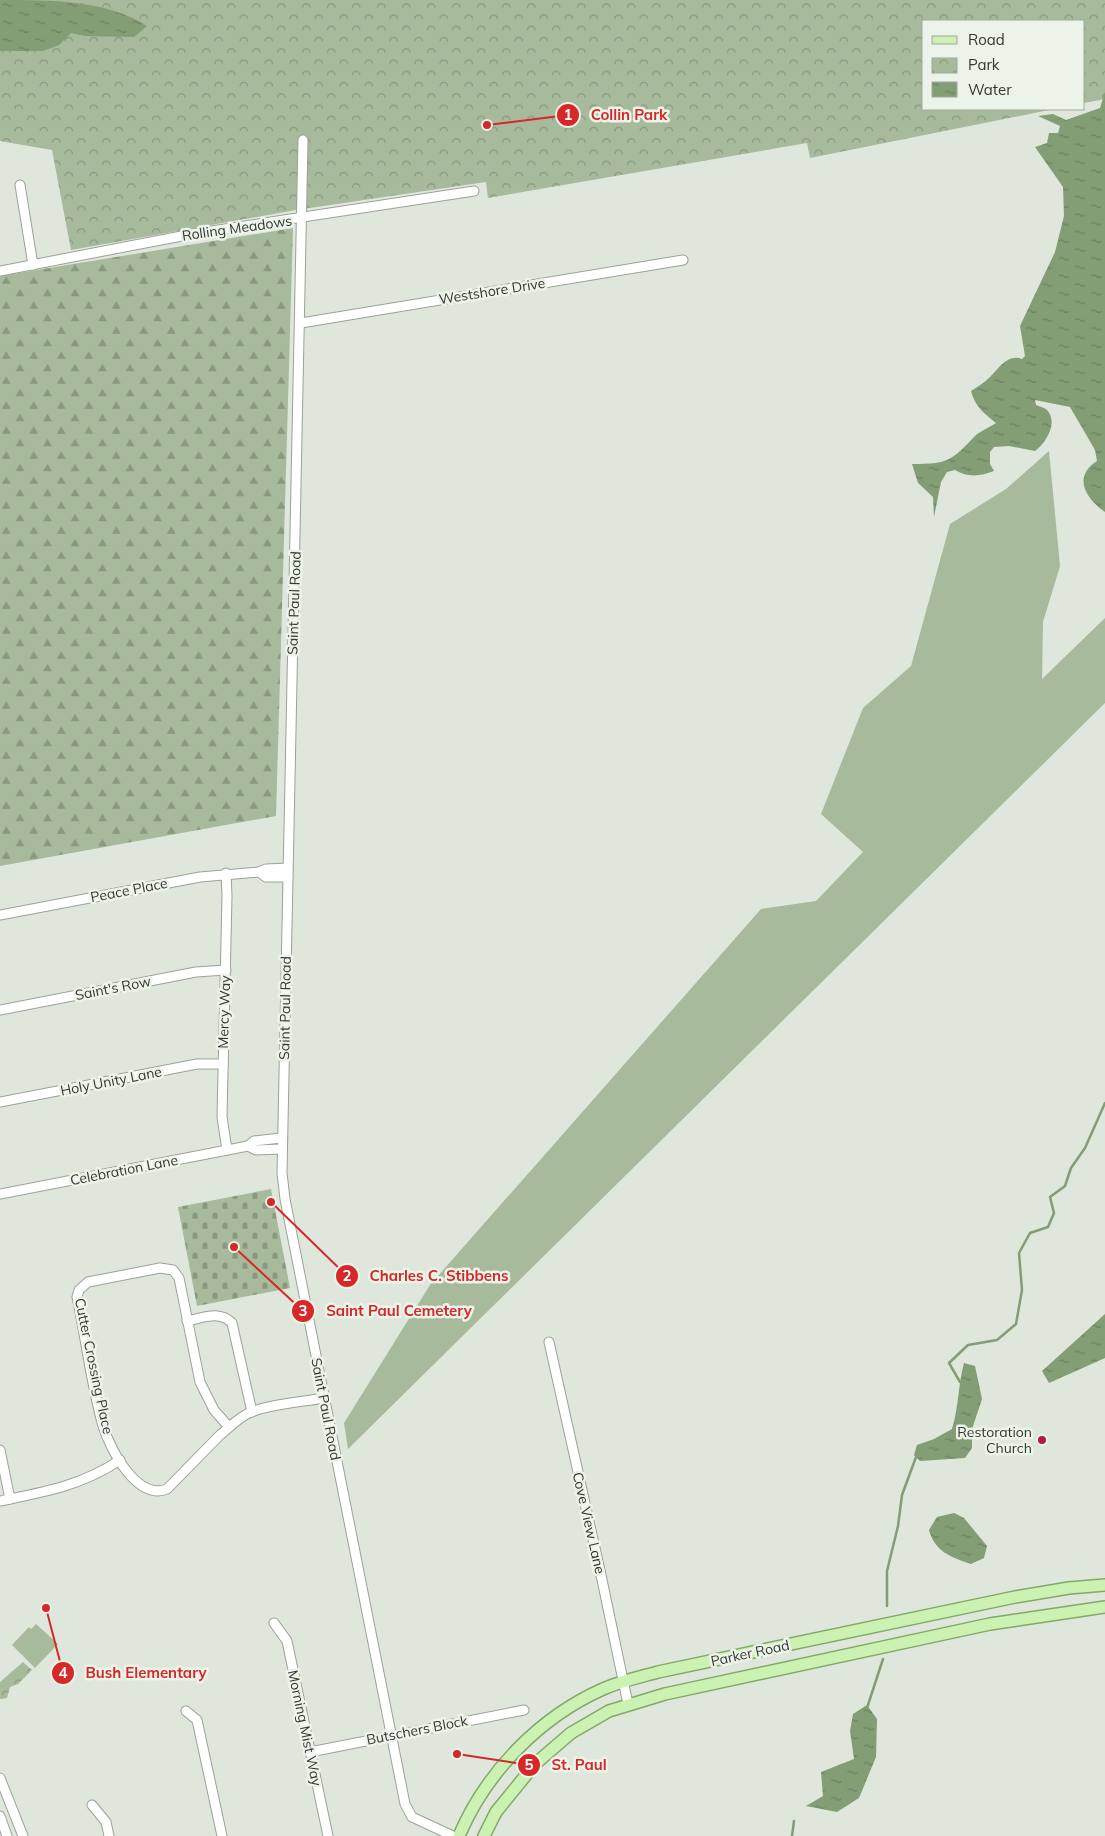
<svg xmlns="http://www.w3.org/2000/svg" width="1105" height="1836" viewBox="0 0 1105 1836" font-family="Mulish,sans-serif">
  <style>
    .grass { fill: #a7ba9b }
    .forest { fill: url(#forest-firs) }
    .cemetery { fill: url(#cemetery-stones) }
    .park { fill: url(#park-crowns) }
    .water { fill: url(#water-ripples) }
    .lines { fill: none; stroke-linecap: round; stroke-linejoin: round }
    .stream { stroke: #839d74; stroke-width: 2.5 }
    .minor-casing { stroke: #9ca298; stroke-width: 11 }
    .major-casing { stroke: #80aa65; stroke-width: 14 }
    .minor { stroke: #fff; stroke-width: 9 }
    .major { stroke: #cbf1b3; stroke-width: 11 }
    .poi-dot { fill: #af1c44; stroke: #ecf3e8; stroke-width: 2 }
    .labels { text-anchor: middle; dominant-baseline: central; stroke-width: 5; stroke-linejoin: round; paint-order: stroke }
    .street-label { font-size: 14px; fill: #343733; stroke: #ecf3e8 }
    .poi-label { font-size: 14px; fill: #343733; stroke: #ecf3e8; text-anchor: end }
    .leader { fill: none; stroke: #d62828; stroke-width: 2 }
    .callout-dot { fill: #d62828; stroke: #ecf3e8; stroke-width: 2 }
    .mark-label { font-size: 15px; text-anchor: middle; font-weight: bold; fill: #fff }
    .callout-label { font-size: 15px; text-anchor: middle; font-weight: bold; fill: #d62828; stroke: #ecf3e8; stroke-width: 5; stroke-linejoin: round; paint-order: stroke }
  </style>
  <defs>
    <pattern id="forest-firs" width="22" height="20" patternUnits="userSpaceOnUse" patternTransform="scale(1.25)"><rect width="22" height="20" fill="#a7ba9b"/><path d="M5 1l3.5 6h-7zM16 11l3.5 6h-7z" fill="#89987f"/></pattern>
    <pattern id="cemetery-stones" width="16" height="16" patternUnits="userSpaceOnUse" patternTransform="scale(1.25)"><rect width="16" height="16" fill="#a7ba9b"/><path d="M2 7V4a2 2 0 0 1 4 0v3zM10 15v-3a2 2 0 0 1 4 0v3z" fill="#89987f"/></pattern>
    <pattern id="park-crowns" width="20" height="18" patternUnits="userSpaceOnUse" patternTransform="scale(1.25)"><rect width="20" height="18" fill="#a7ba9b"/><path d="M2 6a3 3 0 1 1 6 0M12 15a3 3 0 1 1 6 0" fill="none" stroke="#89987f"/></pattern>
    <pattern id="water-ripples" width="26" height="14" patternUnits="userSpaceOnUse" patternTransform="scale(1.25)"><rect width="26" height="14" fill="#839d74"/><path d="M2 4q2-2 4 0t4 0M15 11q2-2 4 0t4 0" fill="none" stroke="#6c8160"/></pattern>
  </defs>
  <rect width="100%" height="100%" fill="#dfe6db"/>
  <g class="grass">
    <polygon points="1049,451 1060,566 1043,622 1042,679 1105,618 1105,703 348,1449 344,1423 430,1285 761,909 816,901 863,852 821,814 863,708 911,666 950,524 1006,489"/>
    <polygon points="36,1624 58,1644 35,1668 12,1645 29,1627 31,1629"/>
  </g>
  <polygon class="forest" points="293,228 276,816 0,866 0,276"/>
  <polygon class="cemetery" points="271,1189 290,1288 197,1306 178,1207"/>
  <g class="park">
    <polygon points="9,0 1105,0 1105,99 1084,103 1084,21 924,21 924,109 1054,109 810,158 807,143 488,198 486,182 296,210 71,250 52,150 0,141 0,39"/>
    <polygon points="23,1662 32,1670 18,1684 10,1687 7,1698 0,1699 0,1682"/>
  </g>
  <g class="water">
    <path d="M0 0C49 0 108 0 147 26L134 37 85 36 71 33 59 45 43 51H0Z"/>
    <path d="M1105 92V512C1086 499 1072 477 1097 461L1095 450 1070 407 1035 400 1036 405C1039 406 1045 408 1047 410 1059 423 1045 444 1035 451L1009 446 994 447 990 452V464L994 471C980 476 969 478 955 470L947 472 941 482 934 517 933 497 918 483 912 464C949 464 951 461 976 435 981 431 990 427 996 423 984 413 975 407 971 391 977 387 984 383 990 377 998 369 1008 353 1022 359L1025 356 1020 326 1055 252 1064 216 1063 187 1035 147 1047 143 1049 133H1058L1060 126 1038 116 1053 114 1066 120 1100 108Z"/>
    <polygon points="1105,1314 1105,1358 1049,1383 1042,1371"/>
    <path d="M964 1363 975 1366 982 1399 972 1429V1448L965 1458 920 1461 914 1455 917 1445 934 1439 952 1429C959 1406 958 1385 964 1363Z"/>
    <path d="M954 1513 964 1518 987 1546 984 1558 971 1564C951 1557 935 1552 929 1530L937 1517Z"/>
    <polygon points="867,1705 877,1719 876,1757 859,1798 837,1812 806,1806 823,1796 821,1772 854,1759 850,1731 853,1714"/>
  </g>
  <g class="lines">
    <g class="stream">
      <polyline points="960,1382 949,1363 968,1345 997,1340 1016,1324 1022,1290 1019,1253 1030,1233 1048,1227 1054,1213 1050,1197 1065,1186 1071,1168 1085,1148 1105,1103"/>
      <polyline points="887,1606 887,1571 898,1526 902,1495 916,1457 919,1456"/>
      <polyline points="867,1708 883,1659"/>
      <polyline points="792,1836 794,1821"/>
    </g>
    <defs>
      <g id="minor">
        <polyline points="303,140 282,1173 285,1199 405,1804 412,1817 453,1836"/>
        <polyline points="20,185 33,265"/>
        <polyline points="0,271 192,234 474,191"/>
        <polyline points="301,323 683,260"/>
        <polyline points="226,873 227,896 222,1117 227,1150"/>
        <polyline points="288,877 266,877 259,872 266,869 288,868"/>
        <polyline points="0,915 200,877 259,872"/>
        <polyline points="0,1010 196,972 226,970"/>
        <polyline points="0,1102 197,1064 223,1064"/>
        <polyline points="281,1138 254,1141 248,1146 256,1150 281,1149"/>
        <polyline points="0,1194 248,1146"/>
        <path d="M187 1321C203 1318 219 1310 232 1323L252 1412"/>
        <polyline points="549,1342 601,1575 628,1704"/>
        <path d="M229 1427 214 1410 200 1382 179 1278 173 1270 160 1268 88 1282 79 1290 77 1297C86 1339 91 1384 103 1426 110 1449 137 1501 167 1489L220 1435C230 1427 238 1418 249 1413 269 1404 302 1402 324 1398"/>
        <polyline points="0,1450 10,1499"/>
        <path d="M0 1501C44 1492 81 1486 120 1460"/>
        <polyline points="274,1623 287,1641 328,1836"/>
        <polyline points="186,1711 197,1720 222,1836"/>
        <polyline points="310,1752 524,1710"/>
        <polyline points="0,1778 23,1836"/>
        <polyline points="92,1805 106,1822 109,1836"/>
        <polyline points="0,1816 7,1836"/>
      </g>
      <g id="major">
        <path d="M459 1836C486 1772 540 1717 603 1689 621 1681 640 1677 658 1672L1015 1597 1069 1588 1105 1585"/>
        <polyline points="484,1836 496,1812 535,1764 571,1733 609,1711 665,1694 990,1624 1105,1607"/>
      </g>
    </defs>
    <use href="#minor" class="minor-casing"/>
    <use href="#major" class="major-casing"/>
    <use href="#minor" class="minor"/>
    <use href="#major" class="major"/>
  </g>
  <circle class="poi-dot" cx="1042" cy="1440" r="5"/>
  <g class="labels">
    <g class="street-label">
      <text transform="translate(237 228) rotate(-8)">Rolling Meadows</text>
      <text transform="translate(492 291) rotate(-9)">Westshore Drive</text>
      <text transform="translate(294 603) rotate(-88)">Saint Paul Road</text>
      <text transform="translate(129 890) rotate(-11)">Peace Place</text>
      <text transform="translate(113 988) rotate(-11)">Saint's Row</text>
      <text transform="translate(285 1008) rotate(-89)">Saint Paul Road</text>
      <text transform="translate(224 1012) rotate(-88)">Mercy Way</text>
      <text transform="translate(111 1081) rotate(-11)">Holy Unity Lane</text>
      <text transform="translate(124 1170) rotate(-11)">Celebration Lane</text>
      <text transform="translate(94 1366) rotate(78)">Cutter Crossing Place</text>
      <text transform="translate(326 1409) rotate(79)">Saint Paul Road</text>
      <text transform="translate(589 1523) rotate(77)">Cove View Lane</text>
      <text transform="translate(750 1653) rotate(-12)">Parker Road</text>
      <text transform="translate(305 1728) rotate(78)">Morning Mist Way</text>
      <text transform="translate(417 1730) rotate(-11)">Butschers Block</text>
    </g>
    <g class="poi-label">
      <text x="1032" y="1432">Restoration<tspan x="1032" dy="16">Church</tspan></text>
    </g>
  </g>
  <path class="leader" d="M487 125L568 115M271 1202L347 1276M234 1247L303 1311M46 1608L63 1673M457 1754L529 1765"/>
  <g class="callout-dot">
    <circle cx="487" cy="125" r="5"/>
    <circle cx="271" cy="1202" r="5"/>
    <circle cx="234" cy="1247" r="5"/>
    <circle cx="46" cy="1608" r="5"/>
    <circle cx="457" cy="1754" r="5"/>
    <circle cx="568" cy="115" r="12"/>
    <circle cx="347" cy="1276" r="12"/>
    <circle cx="303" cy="1311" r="12"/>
    <circle cx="63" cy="1673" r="12"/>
    <circle cx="529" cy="1765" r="12"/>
  </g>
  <g class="mark-label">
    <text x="568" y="120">1</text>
    <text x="347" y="1281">2</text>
    <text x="303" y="1316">3</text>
    <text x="63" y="1678">4</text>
    <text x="529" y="1770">5</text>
  </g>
  <g class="callout-label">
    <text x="629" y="120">Collin Park</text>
    <text x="439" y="1281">Charles C. Stibbens</text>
    <text x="399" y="1316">Saint Paul Cemetery</text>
    <text x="146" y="1678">Bush Elementary</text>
    <text x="579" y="1770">St. Paul</text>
  </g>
  <rect x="922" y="20" width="162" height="90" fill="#ecf3e8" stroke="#a2a8a0"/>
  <rect x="932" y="36" width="25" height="8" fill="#cbf1b3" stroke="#a2a8a0"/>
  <text x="968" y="45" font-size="15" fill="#343733">Road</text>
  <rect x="932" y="58" width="25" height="15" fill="url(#park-crowns)" stroke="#a2a8a0"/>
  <text x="968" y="70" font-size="15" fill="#343733">Park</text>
  <rect x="932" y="82" width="25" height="15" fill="url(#water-ripples)" stroke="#a2a8a0"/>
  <text x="968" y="95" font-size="15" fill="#343733">Water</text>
</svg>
